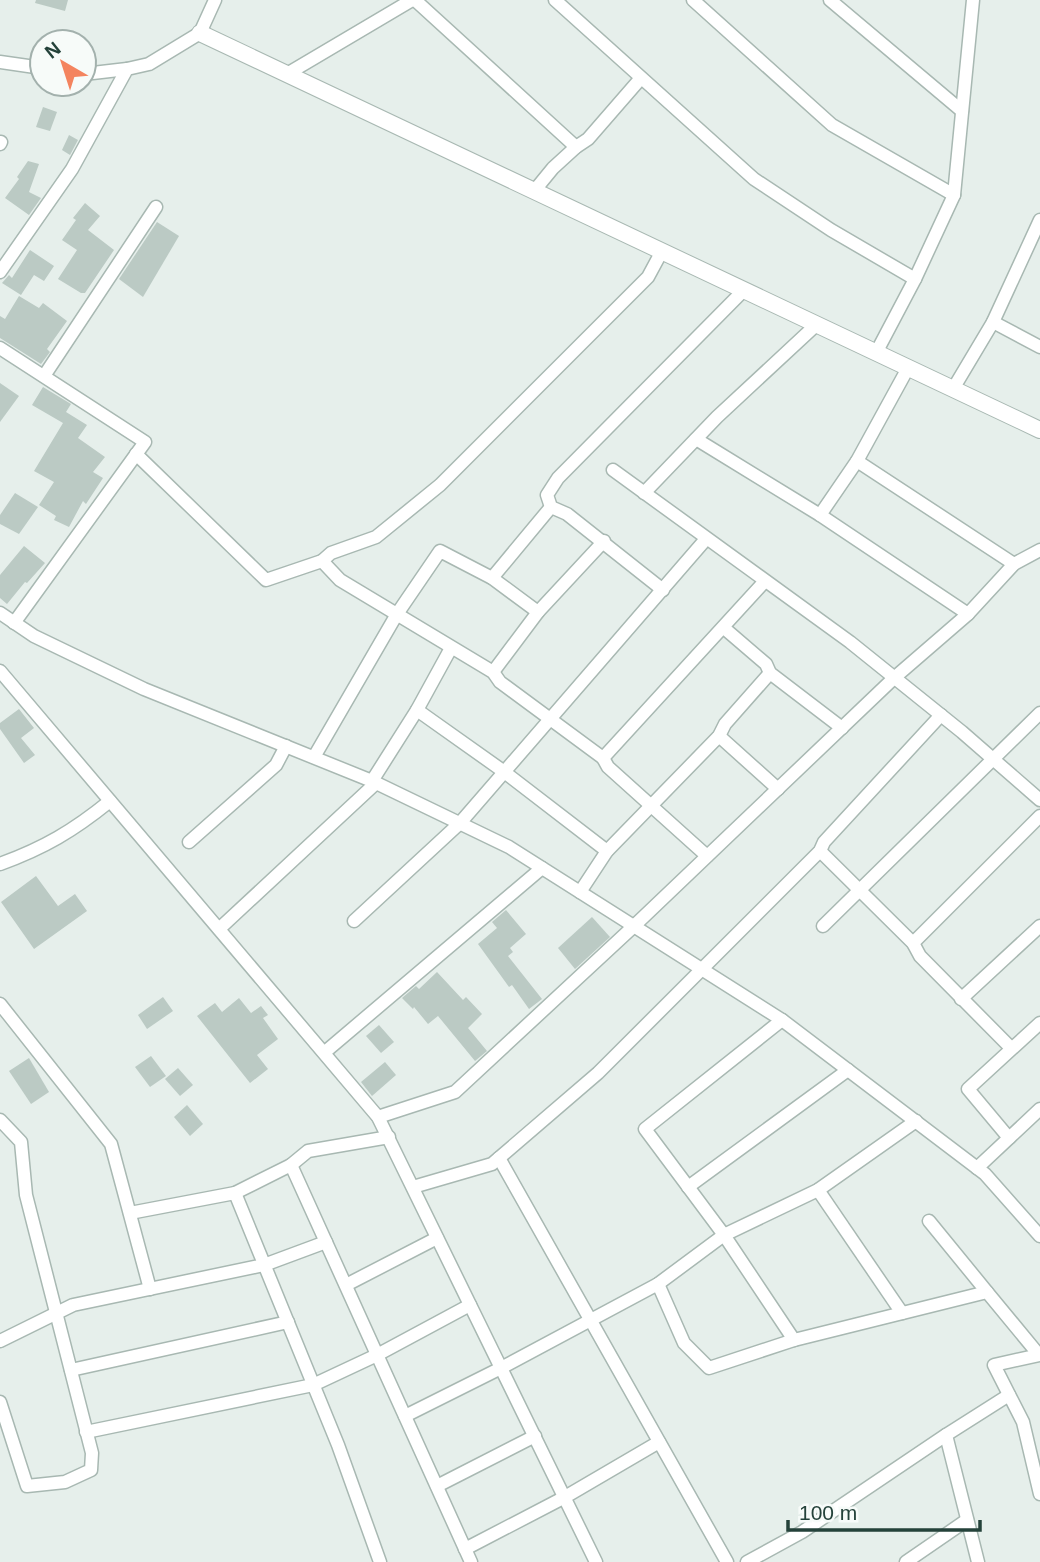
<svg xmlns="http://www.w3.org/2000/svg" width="1040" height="1562" viewBox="0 0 1040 1562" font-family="Arial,sans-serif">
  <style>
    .building { fill: #bbcac4 }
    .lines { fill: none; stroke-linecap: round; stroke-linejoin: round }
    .minor-casing { stroke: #a8b8b2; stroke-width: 15 }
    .tertiary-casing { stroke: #a8b8b2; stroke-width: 18 }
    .minor { stroke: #fff; stroke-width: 12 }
    .tertiary { stroke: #fff; stroke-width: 16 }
  </style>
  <rect width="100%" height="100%" fill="#e6efeb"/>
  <g class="building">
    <polygon points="36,0 68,0 65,11 35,3"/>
    <polygon points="43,107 57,112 50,131 36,127"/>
    <polygon points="69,135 78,140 70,155 62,150"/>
    <polygon points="28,161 39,164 29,192 41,198 29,215 5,198 19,179 17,177"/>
    <polygon points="85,203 100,216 88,230 114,250 85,293 81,293 58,279 77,250 62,240 76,220 73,218"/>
    <polygon points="157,222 179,236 143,297 119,279"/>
    <polygon points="30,250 54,266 44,281 34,275 21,295 2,283 9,275 12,278"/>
    <polygon points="19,296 39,308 43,303 67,321 47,349 50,352 41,364 0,338 0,316 5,319"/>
    <polygon points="0,383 19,396 0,422"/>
    <polygon points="43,387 71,404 66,412 87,425 78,438 105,457 93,472 103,478 86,504 83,501 69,527 54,520 56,516 39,505 54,482 34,471 63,423 32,405"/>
    <polygon points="15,493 38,507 19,534 0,524 0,515"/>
    <polygon points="24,546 45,563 27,583 25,582 7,604 0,598 0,575"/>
    <polygon points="19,709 34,728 21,738 35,755 24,763 0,729 0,723"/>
    <polygon points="36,876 58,906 75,894 87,911 34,949 1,902"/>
    <polygon points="506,910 526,934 510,948 513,952 508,956 542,999 529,1009 512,985 509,987 478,944 497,928 492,922"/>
    <polygon points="592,917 610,937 575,969 558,948"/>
    <polygon points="437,972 463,1000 466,997 482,1014 468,1028 487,1051 475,1061 438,1016 428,1024 414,1007 413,1009 402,998 416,986 419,989"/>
    <polygon points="163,997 173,1011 147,1029 138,1015"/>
    <polygon points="239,998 251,1013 261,1006 268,1015 263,1018 278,1039 257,1055 268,1069 250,1083 197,1016 215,1003 222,1012"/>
    <polygon points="379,1025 394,1042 381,1053 366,1036"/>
    <polygon points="151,1056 166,1076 150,1087 135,1067"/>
    <polygon points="29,1058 49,1092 31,1104 9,1071"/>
    <polygon points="385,1062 396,1075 372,1096 361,1082"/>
    <polygon points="178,1068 193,1085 180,1096 165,1079"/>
    <polygon points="187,1105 203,1124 190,1136 174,1117"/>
  </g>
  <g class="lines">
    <defs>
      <g id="minor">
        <polyline points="415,0 576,147"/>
        <polyline points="555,0 754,179 831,230 915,279"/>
        <polyline points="693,0 832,125 954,195"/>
        <polyline points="830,0 962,111"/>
        <polyline points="0,62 42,68"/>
        <polyline points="84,74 127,69"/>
        <polyline points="287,74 412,0"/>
        <polyline points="0,144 1,142"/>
        <polyline points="535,190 553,168 576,147 588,139 641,78"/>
        <polyline points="0,272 72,169 127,69 149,64 200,33 215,0"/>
        <polyline points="993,322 1040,347"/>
        <polyline points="0,348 145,442 14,623"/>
        <polyline points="876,353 915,279 954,195 973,0"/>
        <polyline points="44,376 156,207"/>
        <polyline points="953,389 993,322 1040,220"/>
        <polyline points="696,439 820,515 968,614"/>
        <polyline points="136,454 266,580 322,561 331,553 376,537 440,485 648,277 662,251"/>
        <polyline points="857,461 1014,564"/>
        <polyline points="613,470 850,642 962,732 1040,800"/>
        <polyline points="644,493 717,417 816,325"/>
        <polyline points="820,515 857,461 908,368"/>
        <polyline points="322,561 340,580 493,672 500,682 603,758 608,767 707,856"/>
        <polyline points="492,578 551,507"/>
        <polyline points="663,590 567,514 551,507 547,495 558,478 744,290"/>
        <polyline points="0,613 34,636 144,689 372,781 509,847 782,1020 985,1174 1040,1236"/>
        <polyline points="724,628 766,664 770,673 842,728"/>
        <polyline points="0,671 378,1117 596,1562"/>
        <polyline points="493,672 538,612 604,541"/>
        <polyline points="417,710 503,771 607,851"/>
        <polyline points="719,736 778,789"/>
        <polyline points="314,757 397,614 440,551 492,578 538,612"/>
        <polyline points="603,758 765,581"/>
        <polyline points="372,781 417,710 451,648"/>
        <polyline points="189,842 276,765 286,746"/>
        <polyline points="820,851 913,943 920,956 1011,1048"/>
        <path d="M0 864C44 848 73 831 110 801"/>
        <polyline points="580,892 607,851 719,736 725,724 770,673"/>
        <polyline points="354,921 460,823 706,539"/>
        <polyline points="823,926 1040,713"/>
        <polyline points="219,929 376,783"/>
        <polyline points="913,943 1040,816"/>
        <polyline points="961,999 1040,926"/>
        <polyline points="0,1004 111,1144 150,1289"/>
        <polyline points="782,1020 645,1129 724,1235 794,1340 987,1292 1039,1355 994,1365 1023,1422 1040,1494"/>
        <polyline points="325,1052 542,868"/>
        <polyline points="378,1117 455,1092 634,926 894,678 968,614 1014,564 1040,550"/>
        <polyline points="0,1120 21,1142 26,1195 92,1453 91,1470 65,1482 27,1486 0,1402"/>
        <polyline points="1009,1138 968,1089 1040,1023"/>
        <polyline points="499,1158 727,1562"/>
        <polyline points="291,1165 308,1151 389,1137"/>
        <polyline points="977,1168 1040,1109"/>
        <polyline points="413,1187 492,1164 598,1073 820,851 824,842 941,715"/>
        <polyline points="688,1187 848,1070"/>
        <polyline points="818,1190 902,1313"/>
        <polyline points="235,1193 291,1165 471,1562"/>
        <polyline points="130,1213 235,1193 338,1445 380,1562"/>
        <polyline points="929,1221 987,1292"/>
        <polyline points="658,1284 684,1343 709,1368 794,1340"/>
        <polyline points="346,1285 437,1238"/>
        <polyline points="0,1341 73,1305 264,1265 326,1242"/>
        <polyline points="71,1370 288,1322"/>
        <polyline points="405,1416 501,1368 658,1284 724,1235 818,1190 916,1121"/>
        <polyline points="86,1432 313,1385 377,1355 470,1305"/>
        <polyline points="437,1486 535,1436"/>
        <polyline points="465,1549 565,1497 659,1442"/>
        <polyline points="747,1562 802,1532 946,1435"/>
        <polyline points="906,1562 967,1520"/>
        <polyline points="978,1562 946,1435 1009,1395"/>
      </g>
      <polyline id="tertiary" points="200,33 1040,430"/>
    </defs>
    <use href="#minor" class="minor-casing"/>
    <use href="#tertiary" class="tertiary-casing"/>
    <use href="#minor" class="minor"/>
    <use href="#tertiary" class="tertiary"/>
  </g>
  <g transform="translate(63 63) rotate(321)"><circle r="33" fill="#f7fbf9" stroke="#a3b1ad" stroke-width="2"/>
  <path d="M0-5L12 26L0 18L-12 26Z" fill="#f4845f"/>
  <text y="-10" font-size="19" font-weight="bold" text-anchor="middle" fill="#24423a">N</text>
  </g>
  <path d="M788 1520v10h192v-10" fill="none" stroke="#24423a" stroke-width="3.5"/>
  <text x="799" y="1520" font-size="21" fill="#24423a" stroke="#f7fbf9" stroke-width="5" paint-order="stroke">100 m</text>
</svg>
